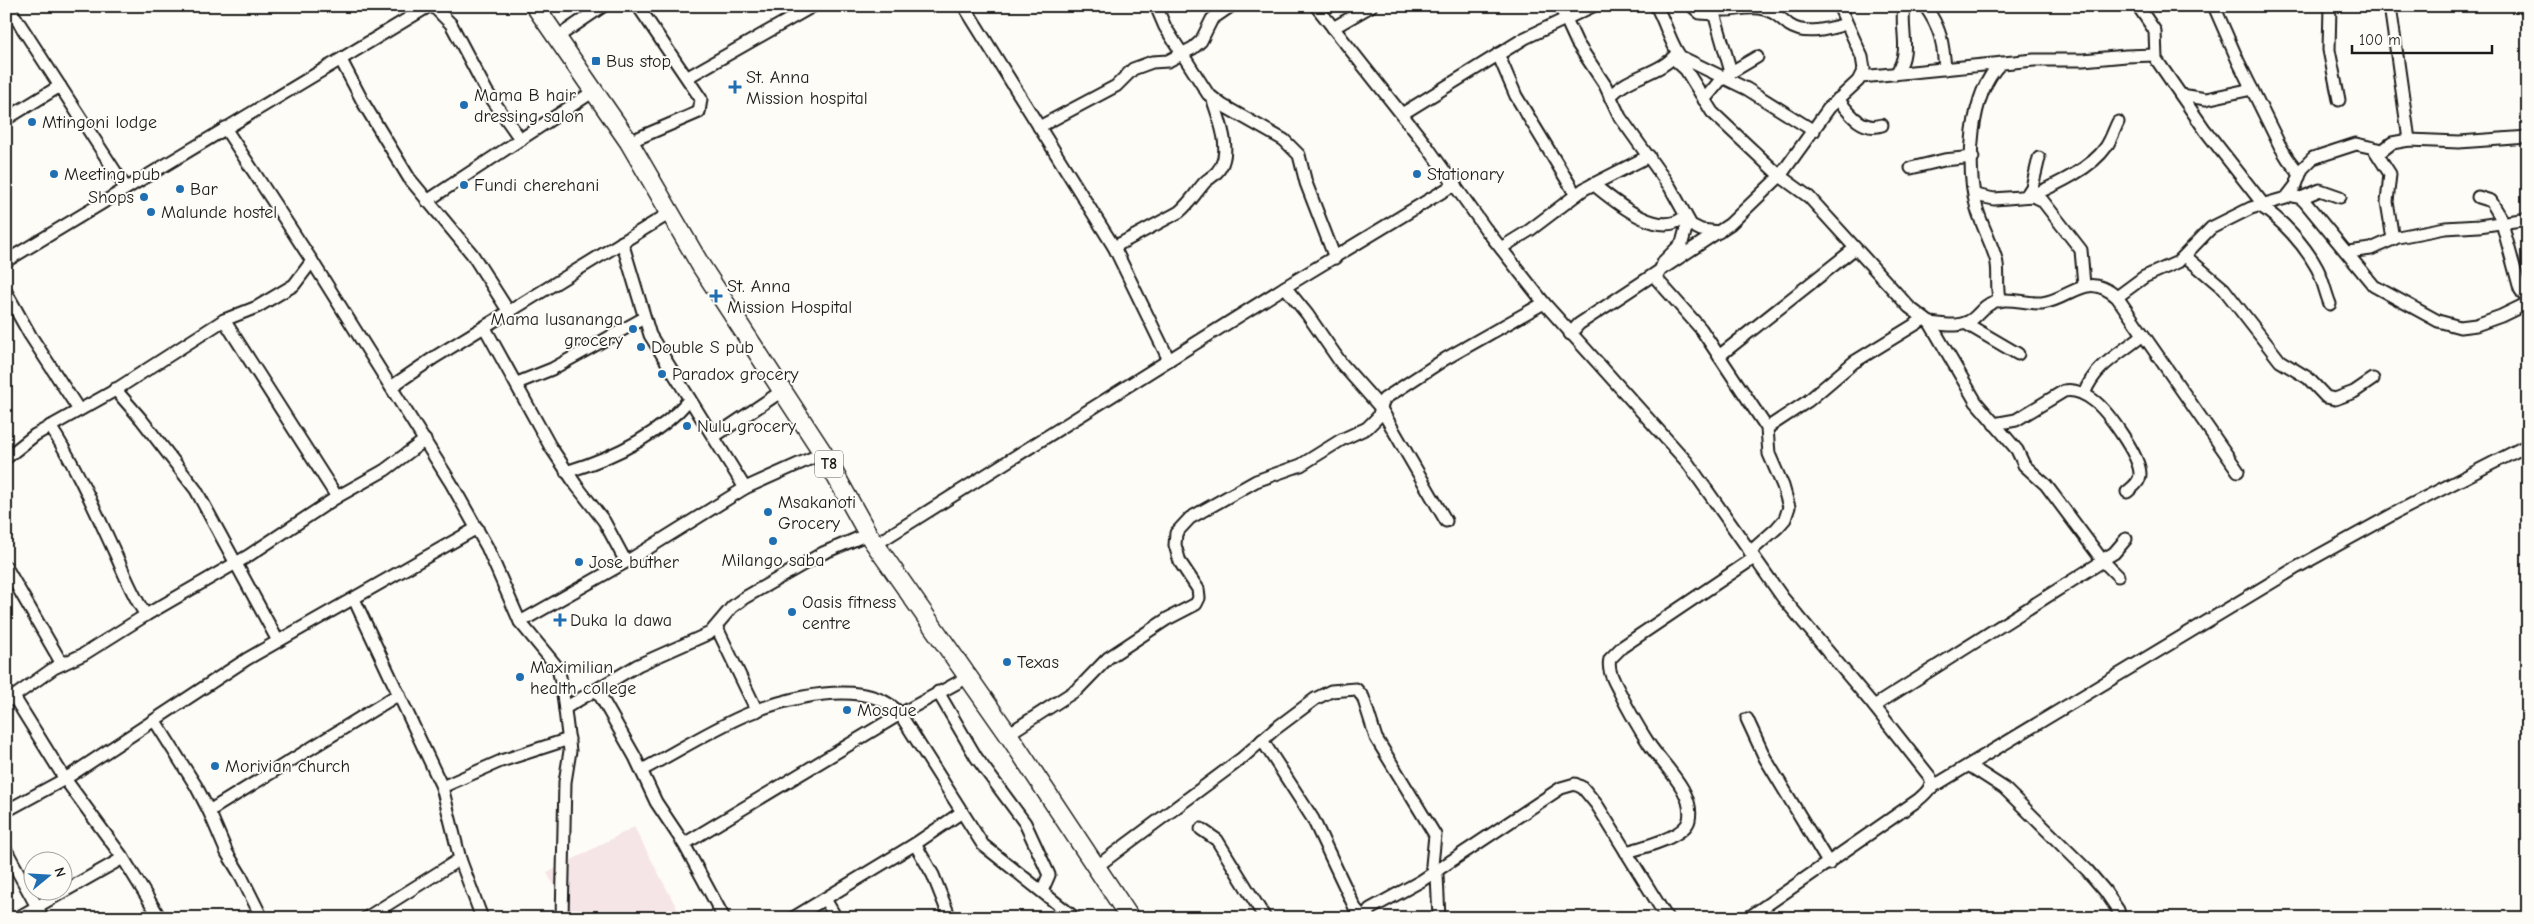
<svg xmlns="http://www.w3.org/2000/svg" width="2534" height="924" viewBox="0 0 2534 924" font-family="'Comic Neue',sans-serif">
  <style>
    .built { fill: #f6e5e7 }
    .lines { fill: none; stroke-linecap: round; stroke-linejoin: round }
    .minor-casing { stroke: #1c1c1c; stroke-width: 15 }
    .highway-casing { stroke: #1c1c1c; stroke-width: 21 }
    .minor { stroke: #fdfcf7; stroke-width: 11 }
    .highway { stroke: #fdfcf7; stroke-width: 18 }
    .poi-dot { fill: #1f6fb2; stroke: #fdfcf7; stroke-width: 2 }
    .labels { text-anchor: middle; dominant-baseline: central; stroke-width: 4; stroke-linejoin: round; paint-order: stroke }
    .shield { fill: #fdfcf7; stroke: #605f5e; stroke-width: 1 }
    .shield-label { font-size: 16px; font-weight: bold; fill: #1c1c1c }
    .poi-label { font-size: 18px; fill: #1c1c1c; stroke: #fdfcf7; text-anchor: start }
  </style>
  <rect width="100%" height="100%" fill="#fdfcf7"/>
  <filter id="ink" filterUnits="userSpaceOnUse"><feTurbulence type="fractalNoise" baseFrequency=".02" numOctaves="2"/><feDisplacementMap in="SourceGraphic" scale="10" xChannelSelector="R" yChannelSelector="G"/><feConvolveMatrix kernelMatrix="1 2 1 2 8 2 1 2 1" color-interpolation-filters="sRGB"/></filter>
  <g filter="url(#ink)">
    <polygon class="built" points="634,827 682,918 572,918 547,873"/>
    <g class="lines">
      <defs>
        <g id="minor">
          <polyline points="8,6 126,188"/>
          <polyline points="433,6 451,24 487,92 521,140"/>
          <polyline points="964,6 1114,247 1169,360"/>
          <polyline points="1156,6 1165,27 1208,94 1222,105 1284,140 1299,155 1306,183 1335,258"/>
          <path d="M1316 6 1426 145 1485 228 1544 303 1687 462 1783 598 1874 706 1930 777C1934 787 1925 794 1918 800L1748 918"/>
          <polyline points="1560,6 1577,43 1605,85 1620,117 1670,187 1691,225 1701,230 1719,232"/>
          <path d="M1656 6C1665 21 1672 48 1681 57L1747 89 1814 131"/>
          <polyline points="1692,6 1700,13 1715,14"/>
          <polyline points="1712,6 1731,72"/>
          <path d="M1925 6C1941 29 1943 42 1945 69"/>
          <polyline points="2138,6 2155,31 2156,59 2205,130 2263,204"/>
          <polyline points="2214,6 2238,61 2280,146 2288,159 2299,173"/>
          <polyline points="2330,6 2329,50 2339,100"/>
          <polyline points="2390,6 2409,140"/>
          <path d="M1713 9C1730 13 1743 6 1759 8 1773 10 1779 17 1789 25 1805 36 1829 29 1846 24"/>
          <polyline points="1333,28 1371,6"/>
          <polyline points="556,38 603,6"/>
          <polyline points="1498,54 1516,96 1576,195"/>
          <polyline points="1673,58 1686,70 1712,112 1780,176 1809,197 1909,307 1930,323 1976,402 2017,450 2024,465 2046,485 2103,561 2118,576"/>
          <polyline points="341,60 364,104 409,178 472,254 509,312"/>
          <path d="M1896 74C1912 49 1900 33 1904 6"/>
          <polyline points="688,77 813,6"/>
          <polyline points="1861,77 2034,60 2083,60 2126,56 2155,55"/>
          <polyline points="2181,95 2206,99 2252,89"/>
          <path d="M1610 97C1628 75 1660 75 1677 53"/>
          <path d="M1838 99C1849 113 1862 132 1882 125"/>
          <polyline points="1704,100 1723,77 1757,57"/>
          <polyline points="1402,114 1525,38 1593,6"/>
          <polyline points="6,119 60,86"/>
          <polyline points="1039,127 1116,86 1133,69 1152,62 1168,61 1193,48 1201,41 1212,19 1231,6"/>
          <polyline points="225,128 312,261 451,483 487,547 520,622 558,668 562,686 570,751 565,782 562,918"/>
          <polyline points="629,142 699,112 701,99 638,6"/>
          <polyline points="2374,149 2390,174 2387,202 2393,239"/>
          <polyline points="1911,168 1944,160 1973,157"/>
          <path d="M1593 184C1613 200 1660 241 1685 216"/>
          <polyline points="1975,195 1994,199 2033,196 2042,200 2081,250 2084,285"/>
          <polyline points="2289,195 2301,198 2305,202 2374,286 2438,321 2460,327 2476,325 2501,316 2528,303"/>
          <polyline points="2026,196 2032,187 2039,158"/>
          <path d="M2031 196C2055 185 2091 169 2106 147 2111 140 2114 130 2118 122"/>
          <polyline points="2478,197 2491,201 2504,223"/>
          <polyline points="2301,198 2320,190 2340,197"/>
          <polyline points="427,201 594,91"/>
          <path d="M2259 205C2282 220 2304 244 2317 268 2323 279 2325 292 2330 304"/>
          <polyline points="2502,223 2520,289 2528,301"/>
          <polyline points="622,242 650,335 745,488"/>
          <path d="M1114 247 1179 212C1190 203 1196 192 1205 182 1209 178 1214 176 1217 172 1234 153 1219 120 1213 100"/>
          <polyline points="1501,248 1530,230 1584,189 1649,156"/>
          <polyline points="2348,252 2371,249 2398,237 2445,228 2479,226 2528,219"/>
          <polyline points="2185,256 2224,289 2280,361 2308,378 2326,397 2335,399 2354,392 2373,379"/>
          <polyline points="6,261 429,6"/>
          <polyline points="1659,273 1664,261 1682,243 1688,221"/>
          <polyline points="1654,276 1701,329 1767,428 1769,454 1783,486 1789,507 1785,519 1777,528 1750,552"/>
          <polyline points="1285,287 1307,314 1341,363 1380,407 1446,521"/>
          <polyline points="6,292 30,335 79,410"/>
          <polyline points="2117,297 2144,277 2178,262 2211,228 2251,208 2286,198 2296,185 2302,169 2313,158 2356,144 2383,150 2392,143 2409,140 2459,142 2528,137"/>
          <path d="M2000 301C1995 287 2000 273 1996 259 1991 242 1982 226 1977 209 1966 168 1969 94 2001 63"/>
          <polyline points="224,320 337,497"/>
          <path d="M1930 323C1948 325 1964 329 1977 315 1983 309 1987 304 1996 301 2010 297 2027 304 2042 303 2072 299 2085 270 2117 297L2238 471"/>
          <polyline points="1965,323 2018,354"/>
          <polyline points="485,328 550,446 576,485 604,521 626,562"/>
          <polyline points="1570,334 1579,324 1730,224 1780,176 1829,108 1858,81 1864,69 1862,57 1839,6"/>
          <polyline points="1719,356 1854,249"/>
          <polyline points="517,383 552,369 644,318"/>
          <polyline points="391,387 435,357 670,213"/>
          <polyline points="115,389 141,419 196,490 278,641"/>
          <path d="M2084 394C2095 365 2120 354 2143 335"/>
          <path d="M1994 424 2016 420 2064 391C2074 389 2085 394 2093 400 2107 410 2140 456 2140 474 2140 482 2133 487 2127 492"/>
          <path d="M50 426C76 466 95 510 115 553 125 575 132 595 146 615"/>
          <polyline points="1767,428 1808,401 1854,362 1924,319"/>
          <polyline points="715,436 782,391"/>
          <polyline points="6,458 35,435 112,392 224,320 257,307 294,285 312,261"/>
          <path d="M566 472C612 458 657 437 689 400"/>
          <polyline points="876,544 1285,287 1455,184"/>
          <polyline points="2102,560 2114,553 2126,539"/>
          <polyline points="6,567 62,664"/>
          <polyline points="354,599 442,787 460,859 366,918"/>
          <polyline points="520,622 626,562 745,488 823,453"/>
          <polyline points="717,628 757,711"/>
          <polyline points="597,690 635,757 656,802 684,844 724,918"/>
          <polyline points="938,692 976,757 1025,823 1049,875 1042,891"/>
          <polyline points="14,697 65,779 123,858 160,918"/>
          <polyline points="6,702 54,668 84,654 146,615 248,556 337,497 385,470 425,440"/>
          <polyline points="1874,706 2103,561"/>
          <polyline points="565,708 638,665 710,633 732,607 744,598 823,553 868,534"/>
          <polyline points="1747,719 1765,758 1829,864"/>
          <polyline points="155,721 196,786 209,811 227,853 241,876 262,918"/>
          <polyline points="1008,734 1078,689 1108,658 1167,619 1196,604 1199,598 1198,589 1180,562 1175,545 1176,533 1190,518 1256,481 1301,465 1341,440 1367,428 1378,417 1384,399 1445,359 1544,303"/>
          <polyline points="1262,740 1313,819 1355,908 1360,914 1369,918"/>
          <polyline points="1970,766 2004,788 2087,870 2105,891 2118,910 2120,918"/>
          <path d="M642 770C676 752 709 731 743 716 782 698 868 676 900 714L983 845 1075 918"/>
          <polyline points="442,787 501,761 569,739"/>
          <polyline points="1929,789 2294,569 2399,511 2528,445"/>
          <polyline points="6,811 65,779 247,659 477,528"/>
          <polyline points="209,811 399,694"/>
          <polyline points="1201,829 1217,840 1265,918"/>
          <polyline points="684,844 900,714 968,677"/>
          <polyline points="915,844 933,875 950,918"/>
          <polyline points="6,850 43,918"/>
          <path d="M1626 852C1641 848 1685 837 1689 820 1695 792 1663 765 1649 744 1638 727 1628 709 1619 691 1614 681 1607 670 1610 659L1622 647 1754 558"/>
          <polyline points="460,859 482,918"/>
          <polyline points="1096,867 1241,759 1275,729 1315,699 1331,691 1356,689 1363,697 1376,738 1435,835 1432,865 1437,875 1439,918"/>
          <polyline points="825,899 836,918"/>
          <polyline points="1365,916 1370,909 1421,881 1561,788 1575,784 1583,788 1597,805 1667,918"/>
          <polyline points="17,918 123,858"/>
          <polyline points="793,918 915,844 962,812"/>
        </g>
        <polyline id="highway" points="535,6 629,142 701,266 823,453 868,534 1008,734 1130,918"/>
      </defs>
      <use href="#minor" class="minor-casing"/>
      <use href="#highway" class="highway-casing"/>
      <use href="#minor" class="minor"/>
      <use href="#highway" class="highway"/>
    </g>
  </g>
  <g class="poi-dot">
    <rect x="591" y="56" width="10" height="10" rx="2.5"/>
    <path d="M732.5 79.5h5v5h5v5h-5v5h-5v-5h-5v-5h5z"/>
    <circle cx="464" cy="105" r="5"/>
    <circle cx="32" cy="122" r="5"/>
    <circle cx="54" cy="174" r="5"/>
    <circle cx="1417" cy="174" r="5"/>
    <circle cx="464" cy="185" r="5"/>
    <circle cx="180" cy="189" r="5"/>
    <circle cx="144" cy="197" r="5"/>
    <circle cx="151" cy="212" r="5"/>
    <path d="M713.5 288.5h5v5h5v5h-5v5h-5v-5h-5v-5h5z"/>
    <circle cx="633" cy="329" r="5"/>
    <circle cx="641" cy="347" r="5"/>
    <circle cx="662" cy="374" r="5"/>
    <circle cx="687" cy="426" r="5"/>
    <circle cx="768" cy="512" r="5"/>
    <circle cx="773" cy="541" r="5"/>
    <circle cx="579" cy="562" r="5"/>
    <circle cx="792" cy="612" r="5"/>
    <path d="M557.5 612.5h5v5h5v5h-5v5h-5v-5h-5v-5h5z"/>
    <circle cx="1007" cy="662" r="5"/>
    <circle cx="520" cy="677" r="5"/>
    <circle cx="847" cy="710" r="5"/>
    <circle cx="215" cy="766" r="5"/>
  </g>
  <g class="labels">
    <rect class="shield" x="815" y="450.5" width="28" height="27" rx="4"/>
    <g class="shield-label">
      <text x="829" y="464">T8</text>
    </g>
    <g class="poi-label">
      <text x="606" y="61">Bus stop</text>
      <text x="746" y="77">St. Anna<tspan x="746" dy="21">Mission hospital</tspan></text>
      <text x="474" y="95">Mama B hair<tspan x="474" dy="21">dressing salon</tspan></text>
      <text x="42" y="122">Mtingoni lodge</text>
      <text x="64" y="174">Meeting pub</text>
      <text x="1427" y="174">Stationary</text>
      <text x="474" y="185">Fundi cherehani</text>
      <text x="190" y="189">Bar</text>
      <text x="134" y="197" text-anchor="end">Shops</text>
      <text x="161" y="212">Malunde hostel</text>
      <text x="727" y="286">St. Anna<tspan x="727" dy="21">Mission Hospital</tspan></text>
      <text x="623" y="319" text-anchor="end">Mama lusananga<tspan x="623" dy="21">grocery</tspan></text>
      <text x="651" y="347">Double S pub</text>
      <text x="672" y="374">Paradox grocery</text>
      <text x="697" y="426">Nulu grocery</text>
      <text x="778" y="502">Msakanoti<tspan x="778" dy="21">Grocery</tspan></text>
      <text x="773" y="560" text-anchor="middle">Milango saba</text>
      <text x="589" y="562">Jose buther</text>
      <text x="802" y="602">Oasis fitness<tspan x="802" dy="21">centre</tspan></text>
      <text x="570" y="620">Duka la dawa</text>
      <text x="1017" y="662">Texas</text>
      <text x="530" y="667">Maximilian<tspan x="530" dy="21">health college</tspan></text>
      <text x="857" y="710">Mosque</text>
      <text x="225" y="766">Morivian church</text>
    </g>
  </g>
  <rect width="2534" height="924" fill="none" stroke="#fdfcf7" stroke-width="25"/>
  <rect x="12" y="12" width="2509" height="899" fill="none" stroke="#1c1c1c" stroke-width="2" filter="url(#ink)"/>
  <g transform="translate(48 876) rotate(72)"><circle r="24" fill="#fdfcf7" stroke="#a3a29f"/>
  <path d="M0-4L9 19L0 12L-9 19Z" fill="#1f6fb2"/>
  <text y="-8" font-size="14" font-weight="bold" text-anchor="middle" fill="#1c1c1c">N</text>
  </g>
  <path d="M2352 45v8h140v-8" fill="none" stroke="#1c1c1c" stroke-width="2.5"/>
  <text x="2359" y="45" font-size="15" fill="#1c1c1c" stroke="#fdfcf7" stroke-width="4" paint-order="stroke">100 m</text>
</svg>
